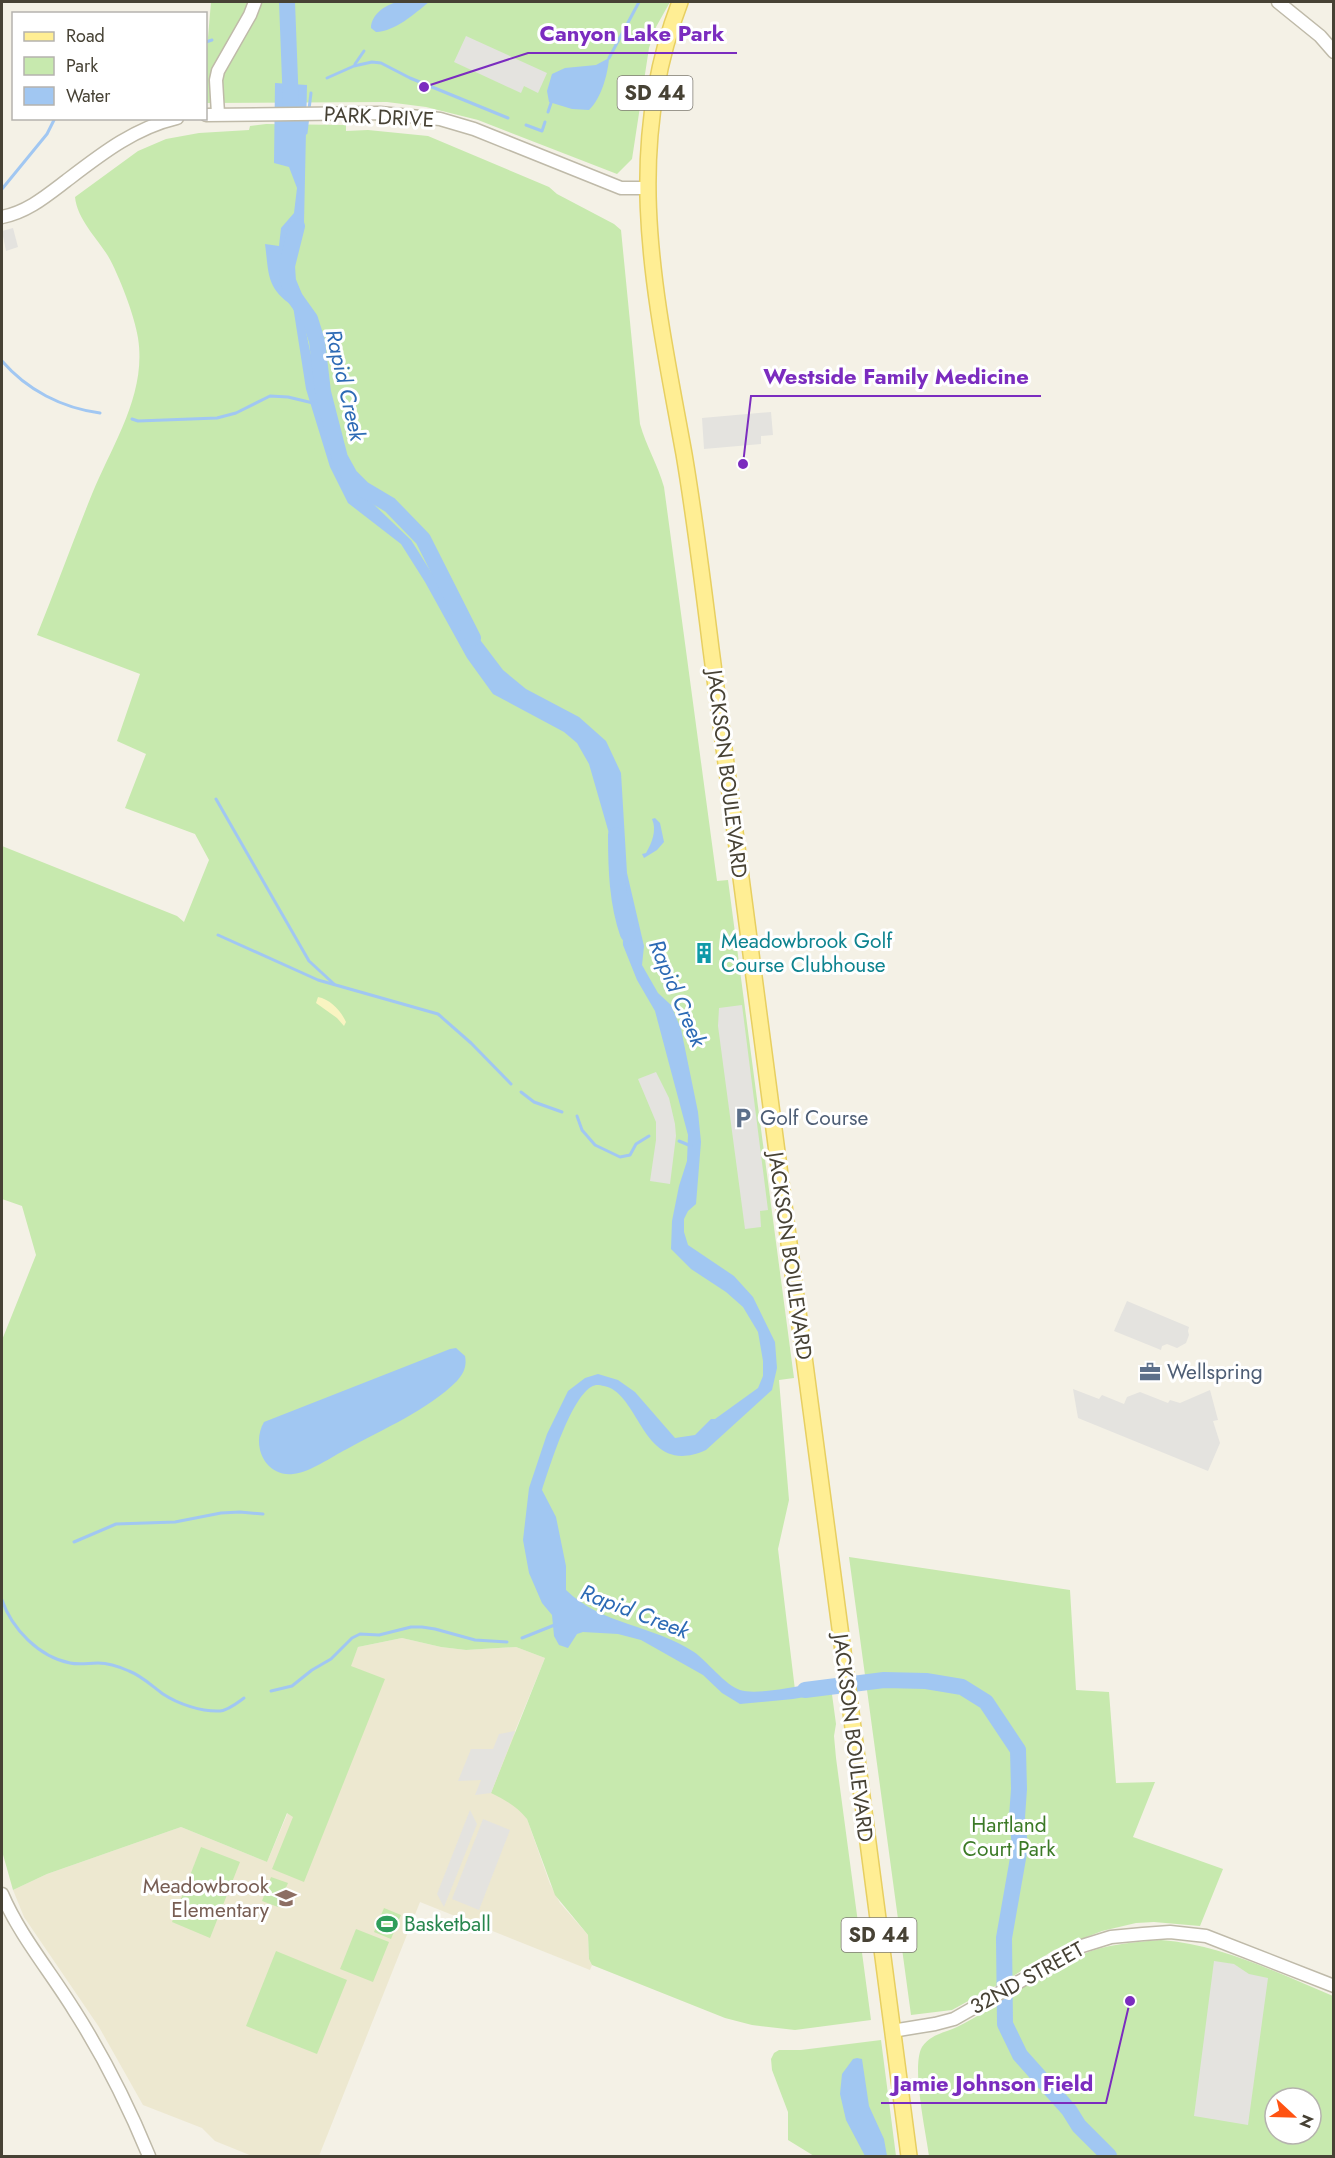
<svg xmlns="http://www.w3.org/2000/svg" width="1335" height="2158" viewBox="0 0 1335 2158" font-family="Jost,sans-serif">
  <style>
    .education { fill: #ede8d0 }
    .green { fill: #c7e9ae; fill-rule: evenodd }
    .sand { fill: #f9f4c1 }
    .parking { fill: #e4e3df }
    .water { fill: #a1c7f2 }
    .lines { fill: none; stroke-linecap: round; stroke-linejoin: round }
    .stream { stroke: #a1c7f2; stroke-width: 3 }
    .river { stroke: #a1c7f2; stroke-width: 16 }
    .tertiary-casing { stroke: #bfbaa9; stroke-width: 15 }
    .primary-casing { stroke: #e7cf61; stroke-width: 18 }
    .tertiary { stroke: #fff; stroke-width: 12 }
    .primary { stroke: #ffee94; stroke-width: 15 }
    .labels { text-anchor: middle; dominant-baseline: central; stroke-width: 6; stroke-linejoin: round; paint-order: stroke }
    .shield { fill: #fff; stroke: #7e7b72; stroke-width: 1.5 }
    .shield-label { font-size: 20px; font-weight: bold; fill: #474235 }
    .street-label { font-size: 21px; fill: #474235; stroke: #fff }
    .culture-label { font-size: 21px; fill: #0d838f; stroke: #fff; text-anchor: start }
    .service-label { font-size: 21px; fill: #4e5e75; stroke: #fff; text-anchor: start }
    .park-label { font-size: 21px; fill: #3c7a27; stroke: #fff }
    .education-label { font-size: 21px; fill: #785e54; stroke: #fff; text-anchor: end }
    .leisure-label { font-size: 21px; fill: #27864d; stroke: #fff; text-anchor: start }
    .water-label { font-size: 22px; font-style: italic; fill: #2c6ab5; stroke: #fff }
    .leader { fill: none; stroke: #7b2cbf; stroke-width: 2 }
    .callout-dot { fill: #7b2cbf; stroke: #fff; stroke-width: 2 }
    .callout-label { font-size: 22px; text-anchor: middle; font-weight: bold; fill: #7b2cbf; stroke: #fff; stroke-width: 6; stroke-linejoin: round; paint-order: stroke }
  </style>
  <rect width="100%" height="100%" fill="#f4f1e6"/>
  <polygon class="education" points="402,1638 441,1647 466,1650 516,1647 545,1658 515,1731 508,1801 521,1810 527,1819 550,1884 560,1903 588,1935 589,1959 592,1965 590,1970 420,1902 319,2156 252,2156 215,2141 202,2128 143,2105 99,2027 24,1917 13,1890 47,1874 181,1827 267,1862 358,1647"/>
  <g class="green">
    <polygon points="211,2 670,2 656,27 649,48 632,159 617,174 478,120 426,107 387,102 206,103 206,61"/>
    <path d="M266 124 346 125V131L368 130 428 136 549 187 557 194 614 224 621 230 640 424C646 446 658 465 664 487L717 881 728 880 794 1378 779 1380 789 1500 778 1549 795 1690 831 1687 836 1724 834 1736 836 1758 871 2020 795 2030 752 2025 725 2018 592 1965 589 1959 588 1935 555 1895 527 1819C517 1806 505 1800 491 1793L545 1658 516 1647 466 1650 441 1647 402 1638 358 1647 351 1666 385 1679 304 1882 272 1869 293 1817 287 1813 267 1862 181 1827 47 1874 13 1890 2 1851V1340L36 1255 22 1206 2 1199V846L177 916 184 922 209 860 195 834 125 808 146 754 117 741 140 674 37 635C56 588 73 541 92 494 112 445 147 394 138 338 135 317 119 275 108 256 97 238 77 219 75 197L138 151 166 139 199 133 249 130 250 126Z"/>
    <polygon points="849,1557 1070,1590 1076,1690 1109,1692 1116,1783 1155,1782 1133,1837 1223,1869 1200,1926 1154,1922 1136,1923 1102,1931 1054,1950 1010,1978 952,2010 911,2015"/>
    <polygon points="201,1847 240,1862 210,1938 172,1922"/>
    <polygon points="271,1877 288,1883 278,1907 262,1901"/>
    <polygon points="384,1908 401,1915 391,1939 374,1932"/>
    <polygon points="356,1929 389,1942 373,1982 340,1969"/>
    <path d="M1161 1940C1223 1945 1277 1973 1333 1996V2156H929C926 2133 911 2066 922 2047 931 2034 944 2033 957 2027 999 2006 1037 1974 1081 1955 1106 1944 1134 1942 1161 1940ZM1275 2098H1311V2134H1275Z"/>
    <polygon points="276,1951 347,1980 317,2054 246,2026"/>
    <polygon points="881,2040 896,2156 814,2156 788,2140 788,2112 772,2070 771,2059 774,2053 779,2050 801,2050"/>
  </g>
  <path class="sand" d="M318 997C330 999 341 1011 346 1022L344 1026 337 1018 316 1003Z"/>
  <g class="parking">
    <polygon points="466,36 547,73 538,93 524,86 521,93 454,62"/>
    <polygon points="13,228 18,247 6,251 2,231"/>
    <polygon points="771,412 773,435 761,436 761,444 704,449 702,418"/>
    <polygon points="742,1005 768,1210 760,1211 761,1227 745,1229 718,1026 719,1008"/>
    <polygon points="656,1072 669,1098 675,1124 676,1136 670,1184 650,1181 656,1140 656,1122 638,1079"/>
    <polygon points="1127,1301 1189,1327 1188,1331 1189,1335 1186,1343 1177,1348 1167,1344 1162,1346 1161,1350 1114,1331"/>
    <polygon points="1073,1389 1099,1399 1102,1395 1124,1404 1127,1397 1140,1392 1168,1403 1170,1400 1180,1403 1210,1390 1218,1420 1213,1421 1220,1443 1208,1471 1078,1418"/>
    <polygon points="515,1731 491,1793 475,1795 481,1780 458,1781 471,1749 493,1749 499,1734"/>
    <polygon points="470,1810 477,1824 444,1907 437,1894"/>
    <polygon points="483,1819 510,1830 479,1910 452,1899"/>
    <polygon points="1214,1961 1234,1964 1249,1974 1268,1978 1248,2125 1194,2116"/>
  </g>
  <g class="water">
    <path d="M397 2H429C414 14 396 31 376 32L371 28C371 15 385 5 397 2Z"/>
    <path d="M609 58C608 74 601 99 589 110L572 109 549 102 547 91 552 74 565 68 596 65Z"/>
    <path d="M275 83 307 85 304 223 297 240 283 257 307 304 304 322 310 351 331 432 346 478 411 540 443 591 503 670 526 689 579 717 606 741 621 773 627 873 644 946 642 965 658 993 671 1005 681 1029 698 1112 701 1142 696 1204 688 1211 684 1219V1232L688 1245 734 1276 753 1297 775 1342 777 1368 772 1390 706 1450C642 1479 641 1393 604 1386 599 1385 596 1384 591 1387 570 1400 550 1466 542 1490L556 1517 566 1566V1590C602 1625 653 1625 694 1652 707 1661 725 1685 740 1690 759 1696 806 1684 827 1681L828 1693 793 1699 740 1704 722 1693 703 1675 641 1640 618 1634 583 1632 577 1634 568 1648 559 1645 554 1636 552 1615 542 1603 529 1573 523 1540 529 1488 547 1434 568 1391 585 1378 598 1374 618 1380 635 1392 675 1438 695 1435 711 1419H715L758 1388 763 1376V1361L758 1332 743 1307 726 1292 691 1269 671 1249 672 1221 679 1186 687 1161 688 1135 655 1011 637 980 623 945 621 875 589 764 577 743 564 732 493 694 467 658 425 582 401 544 348 503 330 467 306 389 293 306C266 288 269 274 265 244L279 246 281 228 294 213 297 188 289 167 274 163Z"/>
    <path d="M655 818 660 823 664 842 657 850 644 858 642 854 646 853C652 843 657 830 652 819Z"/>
    <path d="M456 1348 465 1356C467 1366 464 1373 457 1381 428 1410 383 1429 347 1449 331 1457 311 1472 293 1474 264 1477 251 1444 264 1422L450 1349Z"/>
    <polygon points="857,2058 862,2059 869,2106 884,2139 887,2156 865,2156 846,2120 840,2094 842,2074 853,2059"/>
  </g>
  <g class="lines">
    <g class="stream">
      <polyline points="206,42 212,40"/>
      <polyline points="609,58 639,2"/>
      <polyline points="355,64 364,51"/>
      <polyline points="327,78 354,66 372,62 381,63 410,78 508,118"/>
      <polyline points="309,109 311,93"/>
      <polyline points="548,112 551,103"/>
      <polyline points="526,125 542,131 545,122"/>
      <polyline points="306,133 308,116"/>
      <polyline points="2,189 47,134 55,118"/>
      <path d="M2 361C27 390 62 408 100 413"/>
      <polyline points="132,419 138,421 217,418 236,413 270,396 288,397 313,403"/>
      <polyline points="216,799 309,961 334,984"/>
      <polyline points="218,935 318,980 438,1014 471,1043 511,1084"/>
      <polyline points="521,1092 534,1102 562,1112"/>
      <polyline points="577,1116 582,1130 595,1145 620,1157 630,1155 636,1144 649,1136"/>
      <polyline points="679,1141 691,1146"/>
      <polyline points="74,1542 116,1524 175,1522 221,1513 240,1512 263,1514"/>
      <path d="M2 1600C12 1629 39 1657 70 1663 79 1665 89 1663 98 1663 108 1663 120 1667 129 1671 142 1676 152 1686 163 1694 178 1704 202 1712 220 1711 229 1710 237 1703 244 1698"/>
      <polyline points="522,1638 557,1624"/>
      <polyline points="271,1691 292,1686 312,1670 331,1659 352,1638 360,1634 379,1635 411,1627 422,1627 435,1629 475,1640 507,1642"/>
    </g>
    <g class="river">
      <polyline points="287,2 291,106"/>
      <polyline points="297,226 287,266 288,281 295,298 310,319 317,341 323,392 340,458 350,476 363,489 390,505 423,539 473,638"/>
      <path d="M616 835C616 868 617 902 628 934"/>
      <polyline points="805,1690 884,1680 926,1681 962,1687 986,1702 1018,1750 1019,1789 1017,1817 1020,1847 1004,1938 1005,2024 1020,2055 1069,2110 1079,2126 1109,2156"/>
    </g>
    <defs>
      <g id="tertiary">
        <polyline points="1278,2 1320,36 1334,52"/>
        <polyline points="218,114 216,80 218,71 250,15 255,2"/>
        <polyline points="206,115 380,113 440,119 474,129 621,188 647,188"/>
        <path d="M2 217C27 212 45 197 66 181 100 155 134 128 177 118"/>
        <path d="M2 1894C20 1936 50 1971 74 2010 104 2057 128 2105 149 2156"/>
        <polyline points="892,2031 935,2024 954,2019 1082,1946 1111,1937 1143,1934 1170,1932 1206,1936 1334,1986"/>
      </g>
      <path id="primary" d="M680 2C621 155 656 299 684 454 695 519 703 584 711 649 734 837 759 1025 785 1213 827 1527 868 1842 909 2156"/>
    </defs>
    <use href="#tertiary" class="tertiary-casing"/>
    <use href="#primary" class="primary-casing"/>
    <use href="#tertiary" class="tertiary"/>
    <use href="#primary" class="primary"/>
  </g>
  <defs>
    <symbol id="building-bare" viewBox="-9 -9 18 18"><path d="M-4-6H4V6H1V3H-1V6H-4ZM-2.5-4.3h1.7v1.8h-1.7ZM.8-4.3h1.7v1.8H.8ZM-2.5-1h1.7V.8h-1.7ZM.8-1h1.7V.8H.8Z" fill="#0f9aa8" stroke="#fff" stroke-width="2.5" paint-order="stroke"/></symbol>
    <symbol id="parking-bare" viewBox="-9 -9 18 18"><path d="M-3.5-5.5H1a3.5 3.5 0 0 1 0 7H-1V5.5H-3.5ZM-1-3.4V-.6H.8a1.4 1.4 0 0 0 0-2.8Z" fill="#5c6f8a" stroke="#fff" stroke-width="2.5" paint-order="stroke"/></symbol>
    <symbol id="office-bare" viewBox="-9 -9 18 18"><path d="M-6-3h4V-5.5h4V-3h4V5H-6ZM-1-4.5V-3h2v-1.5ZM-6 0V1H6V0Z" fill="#5c6f8a" stroke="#fff" stroke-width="2.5" paint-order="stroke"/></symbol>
    <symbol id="school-bare" viewBox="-9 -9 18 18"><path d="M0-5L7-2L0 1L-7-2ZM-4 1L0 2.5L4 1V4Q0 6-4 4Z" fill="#8d6e63" stroke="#fff" stroke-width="2.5" paint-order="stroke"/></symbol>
    <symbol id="stadium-bare" viewBox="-9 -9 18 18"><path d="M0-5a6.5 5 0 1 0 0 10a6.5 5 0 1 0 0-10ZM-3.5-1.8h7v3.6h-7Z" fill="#2e9e5b" stroke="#fff" stroke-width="2.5" paint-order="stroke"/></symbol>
  </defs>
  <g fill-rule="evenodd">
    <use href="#building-bare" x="689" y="938" width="30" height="30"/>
    <use href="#parking-bare" x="728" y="1103" width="30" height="30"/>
    <use href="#office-bare" x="1135" y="1357" width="30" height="30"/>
    <use href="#school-bare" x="271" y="1883" width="30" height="30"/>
    <use href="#stadium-bare" x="372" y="1909" width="30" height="30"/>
  </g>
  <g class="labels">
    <g class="shield">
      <rect x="617.5" y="76" width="75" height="34" rx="4.5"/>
      <rect x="841.5" y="1918" width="75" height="34" rx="4.5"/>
    </g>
    <g class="shield-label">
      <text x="655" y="93">SD 44</text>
      <text x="879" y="1935">SD 44</text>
    </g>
    <g class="street-label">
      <text transform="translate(379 117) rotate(3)">PARK DRIVE</text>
      <text transform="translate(727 774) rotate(83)">JACKSON BOULEVARD</text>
      <text transform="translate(790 1256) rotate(82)">JACKSON BOULEVARD</text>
      <text transform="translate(853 1738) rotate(83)">JACKSON BOULEVARD</text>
      <text transform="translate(1027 1978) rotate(-29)">32ND STREET</text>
    </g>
    <g class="culture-label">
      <text x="721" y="941">Meadowbrook Golf<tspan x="721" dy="24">Course Clubhouse</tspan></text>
    </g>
    <g class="service-label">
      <text x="760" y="1118">Golf Course</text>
      <text x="1167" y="1372">Wellspring</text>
    </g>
    <g class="park-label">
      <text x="1009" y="1825">Hartland<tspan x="1009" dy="24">Court Park</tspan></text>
    </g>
    <g class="education-label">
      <text x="269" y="1886">Meadowbrook<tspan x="269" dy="24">Elementary</tspan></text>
    </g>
    <g class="leisure-label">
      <text x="404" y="1924">Basketball</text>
    </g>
    <g class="water-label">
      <text transform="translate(346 385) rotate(77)">Rapid Creek</text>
      <text transform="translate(678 993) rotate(67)">Rapid Creek</text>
      <text transform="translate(635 1611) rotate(21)">Rapid Creek</text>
    </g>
  </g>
  <path class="leader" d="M424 87L528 53H737M743 464L751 396H1041M1130 2001L1106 2103H881"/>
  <g class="callout-dot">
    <circle cx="424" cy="87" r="6"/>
    <circle cx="743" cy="464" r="6"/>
    <circle cx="1130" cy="2001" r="6"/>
  </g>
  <g class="callout-label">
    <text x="632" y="41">Canyon Lake Park</text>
    <text x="896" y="384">Westside Family Medicine</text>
    <text x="993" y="2091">Jamie Johnson Field</text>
  </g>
  <rect width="1335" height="2158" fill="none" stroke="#474235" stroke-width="6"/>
  <rect x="12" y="12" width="195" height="108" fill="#ffffff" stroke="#b5b3ae" stroke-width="1.5"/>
  <rect x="24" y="32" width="30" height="9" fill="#ffee94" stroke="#b5b3ae" stroke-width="1.5"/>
  <text x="66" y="42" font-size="18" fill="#474235">Road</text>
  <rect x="24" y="57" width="30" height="18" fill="#c7e9ae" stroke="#b5b3ae" stroke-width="1.5"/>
  <text x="66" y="72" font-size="18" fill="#474235">Park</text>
  <rect x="24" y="87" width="30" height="18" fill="#a1c7f2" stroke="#b5b3ae" stroke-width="1.5"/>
  <text x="66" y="102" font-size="18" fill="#474235">Water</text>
  <g transform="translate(1293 2116) rotate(112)"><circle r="28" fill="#ffffff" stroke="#b5b3ae" stroke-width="1.5"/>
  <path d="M0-4.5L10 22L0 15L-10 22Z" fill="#ff5312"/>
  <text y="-9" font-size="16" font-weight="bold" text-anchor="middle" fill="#474235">N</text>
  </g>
</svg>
